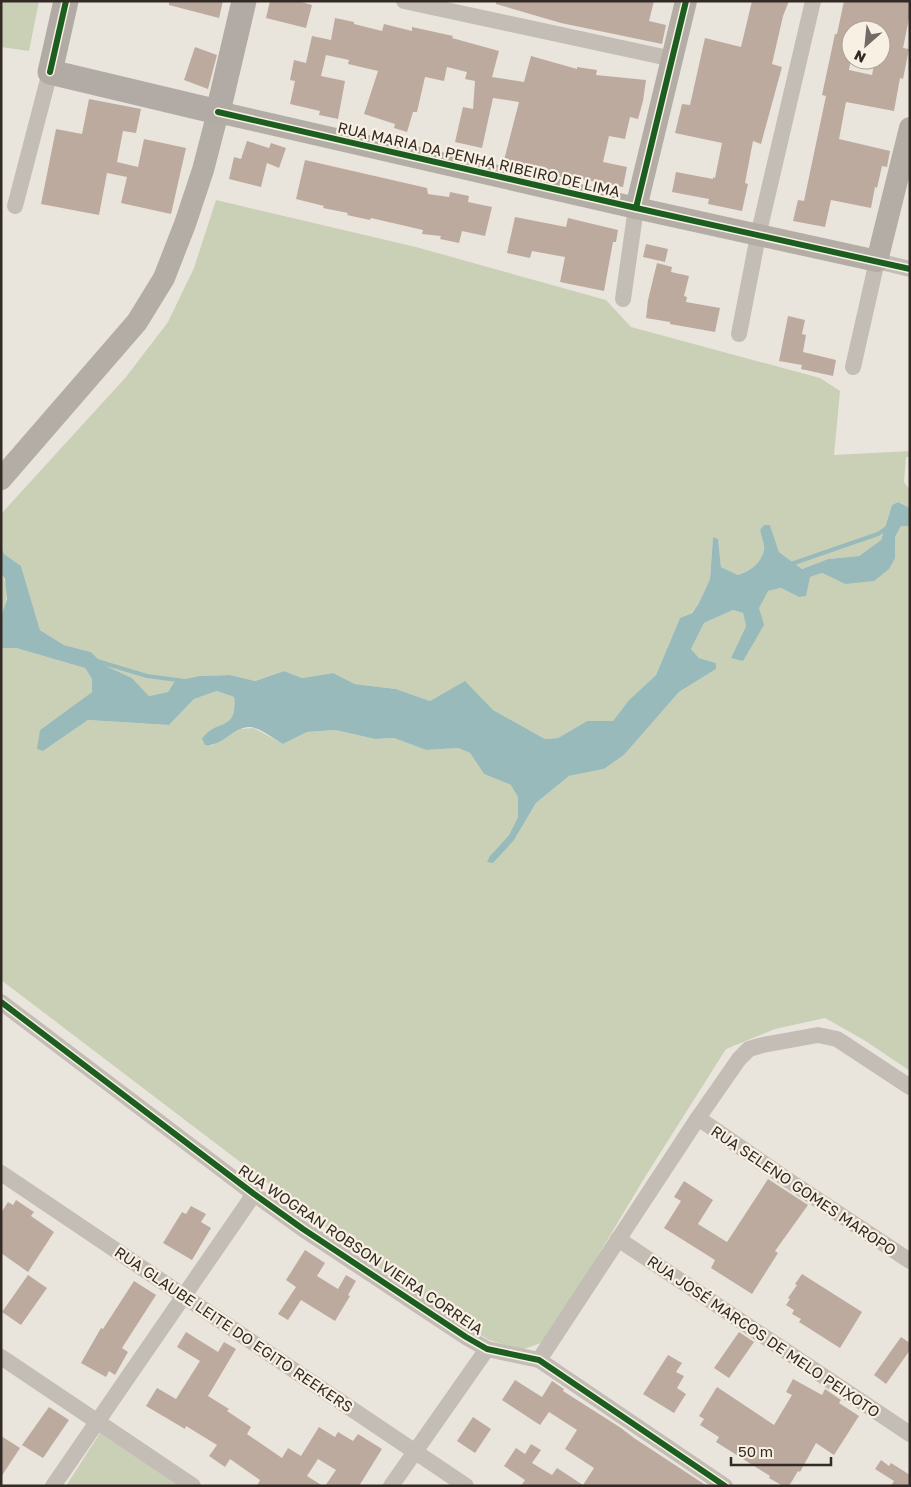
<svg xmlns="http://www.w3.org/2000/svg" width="911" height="1487" viewBox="0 0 911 1487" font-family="'Golos Text',sans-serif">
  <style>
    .green { fill: #cad0b6 }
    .water { fill: #99babb }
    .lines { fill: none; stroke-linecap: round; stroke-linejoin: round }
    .stream { stroke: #99babb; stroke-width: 4 }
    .building { fill: #bdaa9e; fill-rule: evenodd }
    .street { stroke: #c3bdb6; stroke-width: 16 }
    .secondary { stroke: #b4ada6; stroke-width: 22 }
    .primary { stroke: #b2aba5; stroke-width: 25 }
    .cycleway-casing { stroke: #f8f0e2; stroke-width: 9 }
    .cycleway { stroke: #1b5e20; stroke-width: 6 }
    .labels { text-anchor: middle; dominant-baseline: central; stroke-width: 4.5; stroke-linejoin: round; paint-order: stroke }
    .street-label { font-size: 15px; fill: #332a25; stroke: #f8f0e2 }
  </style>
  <rect width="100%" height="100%" fill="#eae5dc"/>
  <g class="green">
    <polygon points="1,1 39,1 29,51 1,47"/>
    <path d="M216 200 416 247 606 300 631 327 820 378 840 391 834 455 910 451V457H906L904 482 910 490V508L898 502 892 505 881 540 859 556 828 559 802 569 779 552 770 525 760 530C761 536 765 545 764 551 761 564 750 571 738 575L721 567 718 539 713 537 710 579 699 603 691 613 680 618 656 675 629 700 613 721H587L558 738 545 739 493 710 465 682 430 701 396 689 355 684 333 673 302 678 284 671 254 681 230 675 199 676 175 681 168 692 149 696 132 678 104 665 91 652 64 645 40 630 21 566 4 554 1 546V514L126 377 168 322 194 268Z"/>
    <path d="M901 526H910V1071L864 1040 825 1018 775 1029 726 1049 645 1177 547 1341 521 1350 489 1340 423 1301 1 980V648H16L85 668 92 679V692L40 730 43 751 88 720 169 725 194 699 217 691 234 697C237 723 225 724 205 734L211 746 240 729 254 728 283 744 307 732 335 730 375 739 394 738 426 750 458 748 470 753 484 774 512 785 518 797V817L509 835 490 856 514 840 536 803 569 776 604 769 624 755 679 692 716 669V663L699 658 691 649 704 623 733 610 743 613 746 626 731 658 767 591 781 588 799 597 810 577 822 573 845 584 895 558V537Z"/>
    <path d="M1 573C10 587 7 602 1 617Z"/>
    <polygon points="100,1433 179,1486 66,1486"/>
  </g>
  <path class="water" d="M898 502 910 508V526H901L895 537V558L889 569 874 581 845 584 822 573 810 577 806 596 799 597 781 588 768 591 759 608 764 625 743 661 731 658 746 626 743 613 733 610 704 623 691 649 699 658 716 663V669L679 692 624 755 604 769 569 776 536 803 514 840 493 863 487 862 490 856 509 835 518 817V797L511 785 484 774 470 753 458 748 426 750 394 738 375 739 335 730 307 732 283 744C274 739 264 731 255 728 236 722 223 748 205 745L202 739C214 719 238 733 234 697L217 691 194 699 169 725 88 720 43 751 37 749 40 730 92 692V679L85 668 16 648H1V617L7 599 5 579 1 573V546L4 554 21 566 40 630 64 645 91 652 104 665 132 678 149 696 168 692 175 681 199 676 230 675 255 681 284 671 302 678 333 673 355 684 396 689 430 701 465 681 493 710 545 739 558 738 587 721H613L629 700 656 675 680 618 692 613 699 603 710 579 713 537 718 539 721 567 738 575C750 571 761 564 764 550 765 545 761 536 760 530L764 525H770L779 552 802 569 828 559 859 556 881 540 892 505Z"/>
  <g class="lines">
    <g class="stream">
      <polyline points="791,564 878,534 887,528"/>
      <polyline points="97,661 147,676 185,681"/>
    </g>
  </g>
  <g class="building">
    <polygon points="169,1 223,1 219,18 169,5"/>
    <polygon points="270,1 298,1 312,5 306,28 266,18"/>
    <polygon points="496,1 654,1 649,21 666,25 662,44 561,23 496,4"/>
    <polygon points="752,1 789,1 783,16 772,64 782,67 761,144 753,141 745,183 748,184 742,211 708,204 709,199 672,192 676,172 713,179 713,177 715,178 722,143 675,133 682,104 690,105 705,38 741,47"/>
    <path d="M844 1H910V14L903 48 909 49 903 79 900 78 894 111 846 102 839 139 890 151 887 167 882 166 877 188 875 187 871 208 831 200 825 227 793 221 798 200 804 201 826 96 822 95 835 34H837ZM851 30H881V60H875L872 75 849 70 851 59Z"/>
    <polygon points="335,18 354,22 354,24 382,31 384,24 412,31 412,27 453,36 452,38 499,51 492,77 524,82 531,56 577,69 577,67 597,70 596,75 646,80 643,101 638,119 630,117 625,139 609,136 603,162 627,167 623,187 575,178 574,180 503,164 519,102 493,98 482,148 455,142 463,107 473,109 475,81 465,79 467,72 447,67 444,81 425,77 417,112 413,112 407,132 394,128 395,124 364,114 378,71 348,64 349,60 326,55 321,76 345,81 338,119 319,115 320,111 290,104 295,81 290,80 294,60 306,63 312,36 331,40"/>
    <polygon points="195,47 217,55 208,89 184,80"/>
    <polygon points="89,99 141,109 136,133 123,131 117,162 138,167 144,139 186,148 171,214 121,203 127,177 107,173 99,215 41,204 56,129 82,134"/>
    <polygon points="247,141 269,148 271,143 286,148 279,168 267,163 261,187 229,179 234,157 241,159"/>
    <polygon points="305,160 427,188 428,194 449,197 450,192 469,196 468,202 492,207 485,236 462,231 459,243 440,239 441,236 422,234 423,230 371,218 370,220 347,215 348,213 323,208 324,206 296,199"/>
    <polygon points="515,217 566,227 568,218 618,230 616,242 613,242 604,291 560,282 565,257 532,251 530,258 507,253"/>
    <polygon points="646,244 668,249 665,262 643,257"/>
    <polygon points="657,263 672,267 671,272 689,276 684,296 687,297 686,302 720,308 715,332 670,324 670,322 646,318 648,300"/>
    <polygon points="788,316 805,320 802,334 806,335 803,352 836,360 833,376 801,369 802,365 779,361"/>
    <polygon points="768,1179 808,1205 775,1251 778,1253 752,1294 711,1268 715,1260 664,1228 681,1201 674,1197 684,1181 713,1200 698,1224 727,1242"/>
    <polygon points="16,1200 34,1212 31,1216 54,1232 28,1272 1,1253 1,1213 8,1202 13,1205"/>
    <polygon points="191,1206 206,1214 201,1222 211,1228 192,1260 163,1243 182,1212 186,1214"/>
    <polygon points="305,1250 325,1263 317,1276 338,1289 346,1275 356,1281 348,1295 350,1296 335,1321 301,1300 288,1320 278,1314 296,1287 286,1280"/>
    <polygon points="802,1274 862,1312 840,1348 799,1322 801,1319 792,1314 794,1310 786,1305 790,1299 788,1298 797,1285 795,1284"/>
    <polygon points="28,1275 47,1288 21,1325 2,1312"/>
    <polygon points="134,1281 156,1295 122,1348 128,1352 115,1375 109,1371 106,1377 81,1363 101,1328 103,1329"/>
    <polygon points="186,1332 218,1352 224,1342 236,1349 208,1396 229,1409 227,1411 251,1427 247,1434 282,1458 288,1448 301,1456 319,1427 335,1437 338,1432 353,1441 358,1434 382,1449 359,1486 325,1486 336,1470 318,1459 307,1476 323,1486 257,1486 260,1480 230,1459 225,1467 209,1456 217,1445 186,1426 185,1429 146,1406 157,1388 176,1399 200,1361 177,1347"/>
    <polygon points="739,1332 754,1342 729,1378 714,1368"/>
    <polygon points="901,1337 910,1343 910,1350 886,1384 874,1375"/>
    <polygon points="668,1355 682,1363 676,1372 684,1376 677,1388 686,1394 674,1413 643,1394"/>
    <polygon points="793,1379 822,1395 825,1389 841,1400 839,1403 859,1416 834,1455 816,1443 800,1472 798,1471 789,1486 783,1486 769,1478 770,1476 716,1442 719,1437 700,1425 704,1419 699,1416 717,1387 774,1425 792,1395 786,1392"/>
    <polygon points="515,1380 542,1397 552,1381 564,1389 563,1391 621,1428 634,1438 707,1486 521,1486 525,1480 504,1466 516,1448 525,1454 531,1444 541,1450 532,1463 552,1475 557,1468 583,1485 594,1468 565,1449 577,1430 549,1412 540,1425 502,1400"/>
    <polygon points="49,1407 69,1420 43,1458 22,1445"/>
    <polygon points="473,1417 491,1429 475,1453 457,1441"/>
    <polygon points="1,1436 20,1448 1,1477"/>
    <polygon points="881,1460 889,1466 891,1463 910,1475 910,1486 891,1486 894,1481 875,1469"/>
  </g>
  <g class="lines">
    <g class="street">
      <polyline points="404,1 673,59"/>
      <polyline points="15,206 50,72"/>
      <polyline points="623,299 636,208"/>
      <polyline points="739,334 758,236 813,1"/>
      <polyline points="853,367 877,261 910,269"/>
      <polyline points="1,1002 254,1194 303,1229 466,1337 487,1349 539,1360 725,1486"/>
      <polyline points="698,1118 785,1178 910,1261"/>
      <polyline points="1,1173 466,1486"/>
      <polyline points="618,1239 910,1434"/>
      <polyline points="1,1357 193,1486"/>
      <polyline points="539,1360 698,1118 739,1059 749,1049 763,1045 818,1035 837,1039 910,1087"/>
      <polyline points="53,1486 254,1194"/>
      <polyline points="391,1486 487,1349"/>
    </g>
    <g class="secondary">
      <polyline points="636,208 686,1"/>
      <polyline points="1,479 137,322 164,278 185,224 203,170 218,112 636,208 877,261 910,128"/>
    </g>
    <polyline class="primary" points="66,1 50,72 218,112 244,1"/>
    <defs>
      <g id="cycleway">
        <polyline points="50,72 66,1"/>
        <polyline points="218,112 636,208 910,269"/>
        <polyline points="636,208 686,1"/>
        <polyline points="1,1002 254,1194 303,1229 466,1337 487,1349 539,1360 725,1486"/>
      </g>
    </defs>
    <use href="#cycleway" class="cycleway-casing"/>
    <use href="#cycleway" class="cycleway"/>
  </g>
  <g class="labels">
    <g class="street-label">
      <text transform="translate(479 159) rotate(13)">RUA MARIA DA PENHA RIBEIRO DE LIMA</text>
      <text transform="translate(804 1190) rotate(34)">RUA SELENO GOMES MAROPO</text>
      <text transform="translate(361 1249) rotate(34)">RUA WOGRAN ROBSON VIEIRA CORREIA</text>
      <text transform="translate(234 1329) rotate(34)">RUA GLAUBE LEITE DO EGITO REEKERS</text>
      <text transform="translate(764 1336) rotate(34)">RUA JOSÉ MARCOS DE MELO PEIXOTO</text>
    </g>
  </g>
  <rect width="911" height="1487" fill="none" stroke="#332a25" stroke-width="5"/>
  <g transform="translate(866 45) rotate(207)"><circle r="24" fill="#f8f0e2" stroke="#a9a196"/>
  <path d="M0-4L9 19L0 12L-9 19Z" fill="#736b65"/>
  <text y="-8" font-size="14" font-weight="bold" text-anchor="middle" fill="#332a25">N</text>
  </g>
  <path d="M731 1457v8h100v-8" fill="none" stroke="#332a25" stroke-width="2.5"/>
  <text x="738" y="1457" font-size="15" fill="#332a25" stroke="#f8f0e2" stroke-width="4" paint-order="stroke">50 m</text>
</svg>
